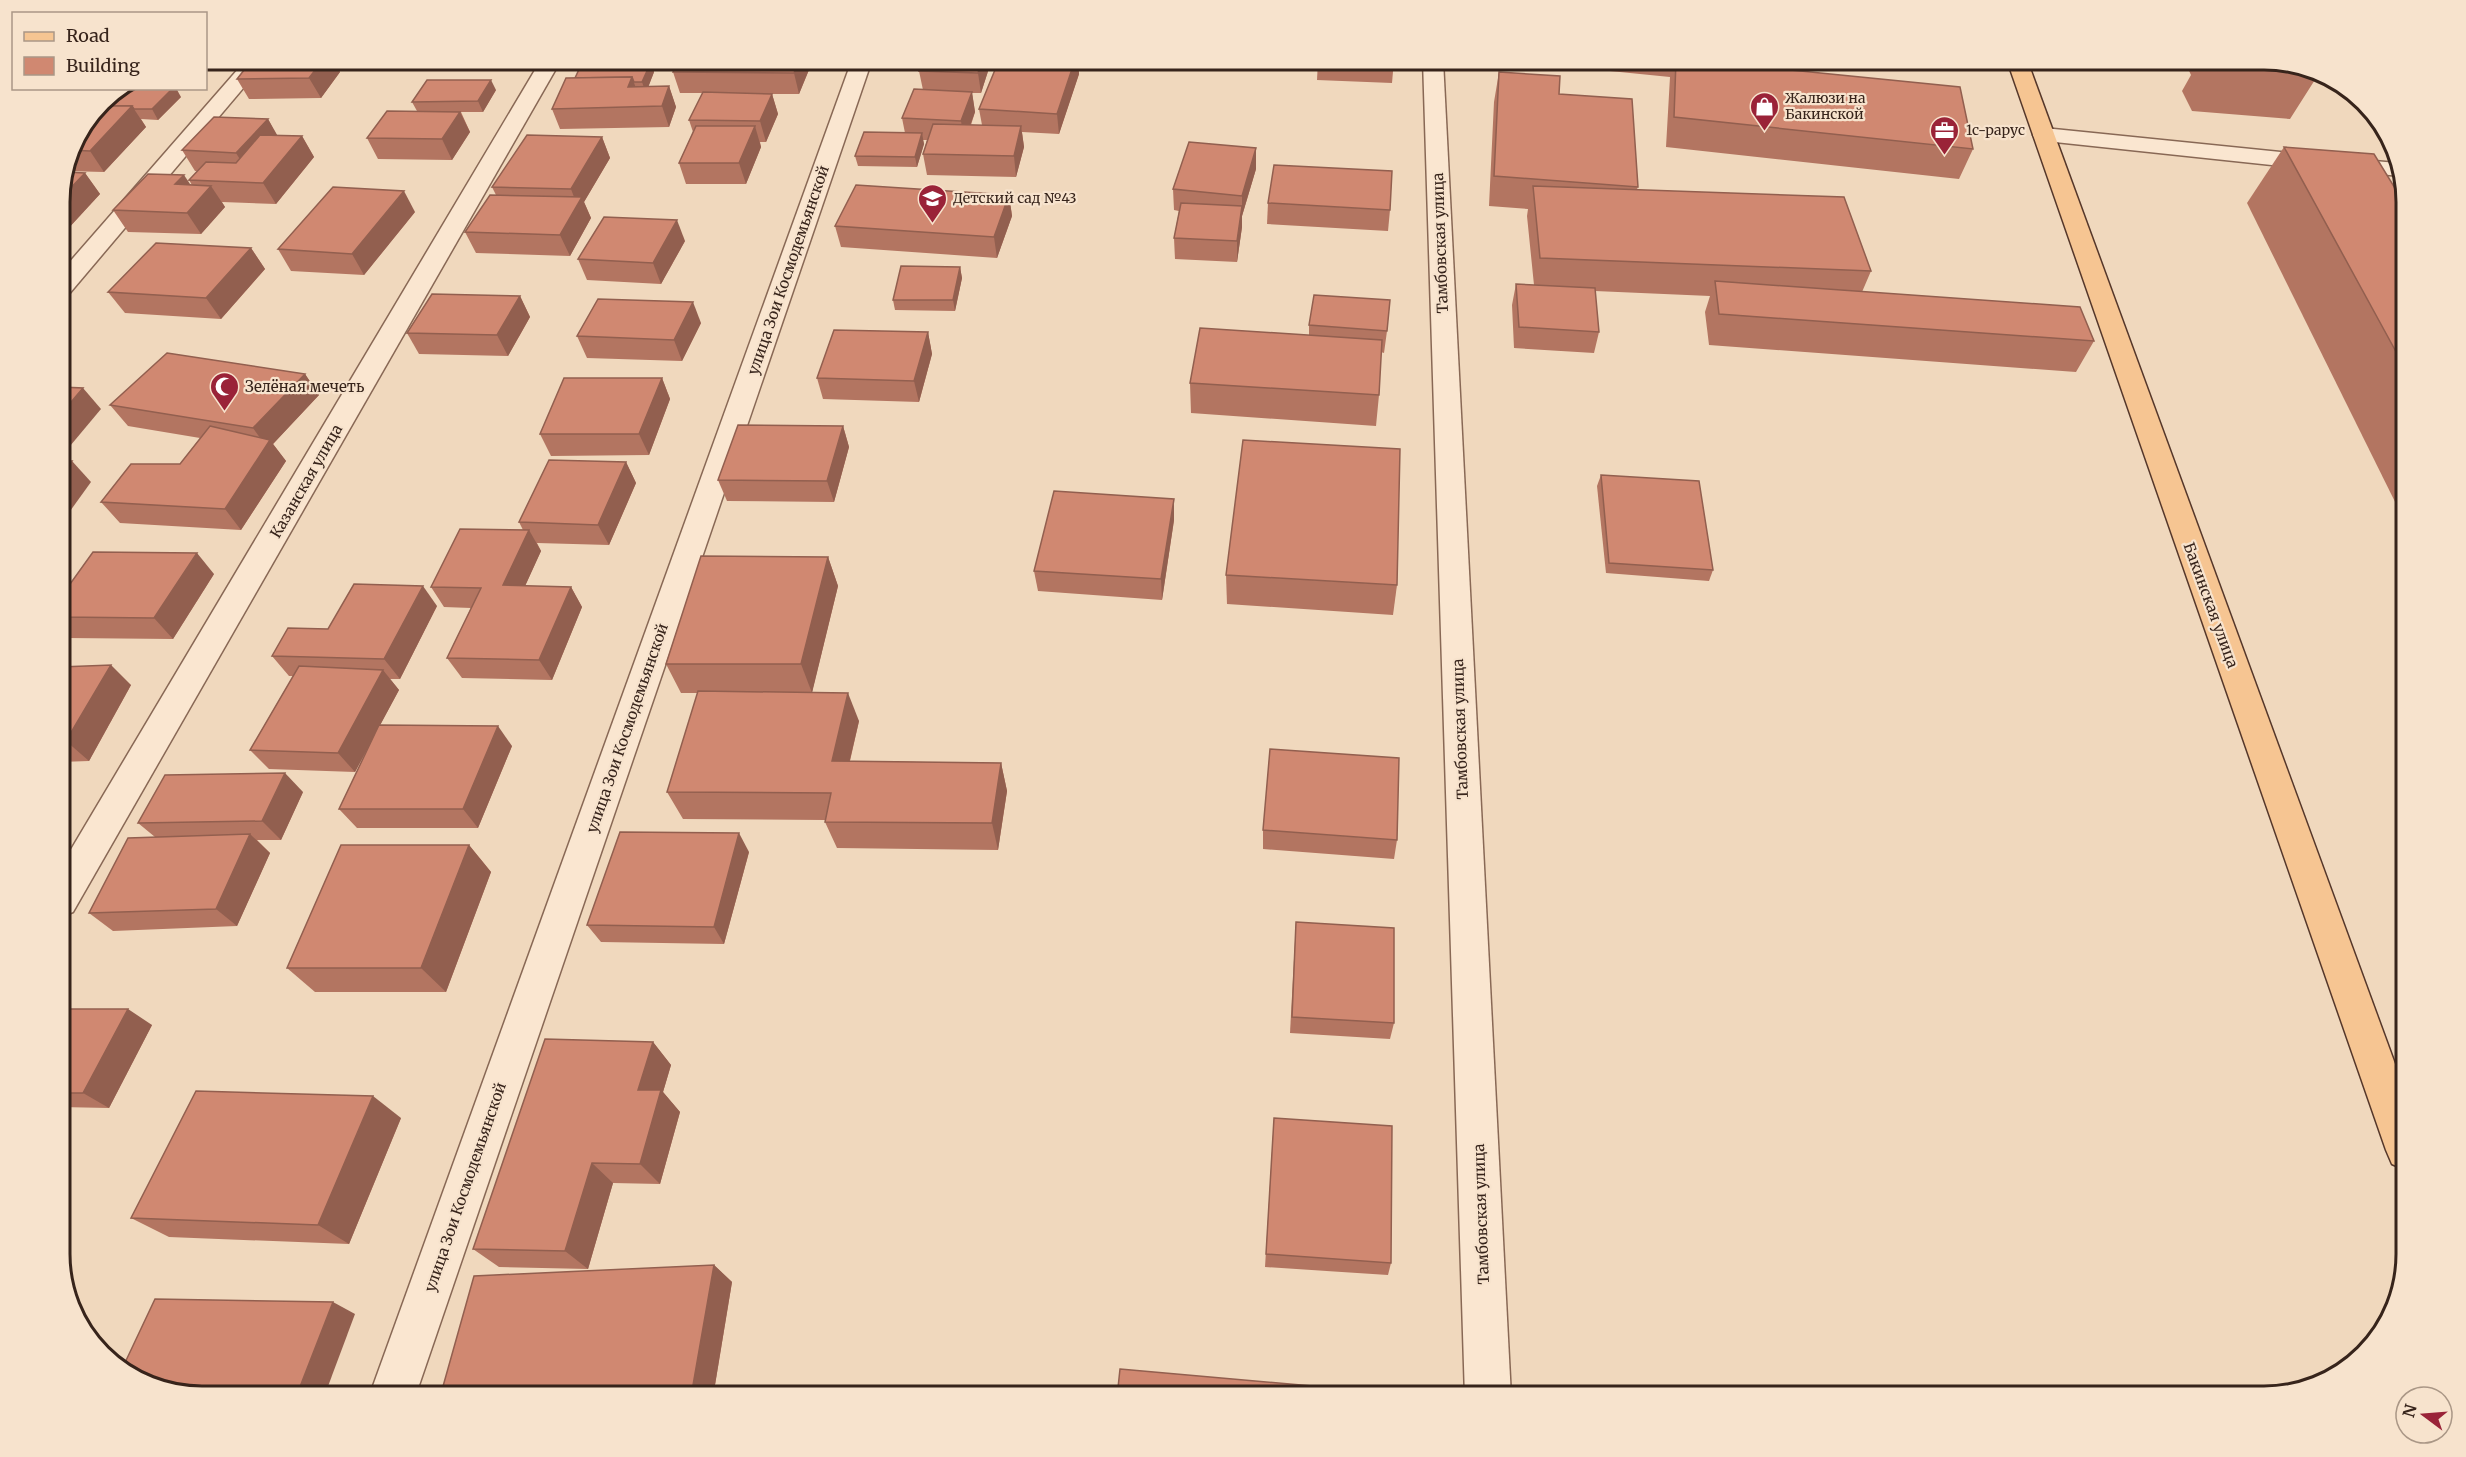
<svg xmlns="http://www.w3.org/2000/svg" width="2466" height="1457" viewBox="0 0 2466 1457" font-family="Merriweather,serif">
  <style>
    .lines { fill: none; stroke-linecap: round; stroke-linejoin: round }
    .minor-casing { stroke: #886855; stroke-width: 3 }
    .major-casing { stroke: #55372a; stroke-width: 3 }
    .minor { fill: #fae6d0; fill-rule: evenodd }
    .major { fill: #f6c592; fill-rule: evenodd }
    .wall { fill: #b37561 }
    .shaded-wall { fill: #925f4f }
    .building { fill: #d08871; stroke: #925f4f; stroke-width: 1.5 }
    .labels { text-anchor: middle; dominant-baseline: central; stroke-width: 4.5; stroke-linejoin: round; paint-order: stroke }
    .far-poi-label { font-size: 14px; fill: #37241b; stroke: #f7e3cd; text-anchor: start }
    .street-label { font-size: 15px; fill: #37241b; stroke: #f7e3cd }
    .poi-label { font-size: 15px; fill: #37241b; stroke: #f7e3cd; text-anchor: start }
    .rim { fill: none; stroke: #37241b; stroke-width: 3 }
  </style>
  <rect width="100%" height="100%" fill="#f0d8bd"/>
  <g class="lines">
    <defs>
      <g id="minor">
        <polygon points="246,60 267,60 69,294 60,297 60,273"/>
        <polygon points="541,60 561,60 73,912 60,917 60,868"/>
        <polygon points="852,60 872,60 415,1397 369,1397"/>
        <polygon points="1423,60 1443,60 1511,1397 1465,1397"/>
        <polygon points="2044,128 2319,156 2327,158 2330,163 2327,168 2319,170 2036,140 2033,135 2036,130"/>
        <polygon points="2363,160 2397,163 2401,176 2355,172 2352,167 2355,162"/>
      </g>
      <polygon id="major" points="2007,60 2027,60 2406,1094 2406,1170 2392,1164 2386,1150"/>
    </defs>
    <use href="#minor" class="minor-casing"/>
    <use href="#major" class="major-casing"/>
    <use href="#minor" class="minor"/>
    <use href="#major" class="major"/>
  </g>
  <g class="wall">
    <polygon points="252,60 358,60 357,61 334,61 340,72 321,98 249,99 237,79"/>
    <polygon points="382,60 442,60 437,67 385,66"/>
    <polygon points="679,60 813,60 799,94 772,94 778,114 766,142 760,142 761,147 746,184 686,184 679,163 693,132 689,120 703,93 680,93 673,72"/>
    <polygon points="923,60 989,60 990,65 981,93 972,93 975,112 971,125 982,125 979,109 999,60 1078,60 1079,74 1059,134 1022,132 1024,147 1016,177 927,175 923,154 927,140 923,140 924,144 917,167 858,166 855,156 905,133 902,118 923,90 919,71"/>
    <polygon points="1318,60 1394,60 1392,83 1317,80"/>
    <polygon points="1570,60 1782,60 1779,69 1973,149 1959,179 1666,147 1670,77 1570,67"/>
    <polygon points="2182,60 2264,60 2318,75 2290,119 2192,111 2182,91 2191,75 2184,60"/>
    <polygon points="651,62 654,72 648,87 669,86 676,107 669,127 560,129 552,109 575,78"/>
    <polygon points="1499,72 1559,94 1638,187 1637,189 1871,271 1862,292 2094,341 2076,372 1709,345 1705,312 1710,296 1595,291 1599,332 1594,353 1514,348 1512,305 1516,284 1534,285 1527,216 1528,209 1489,206 1494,102"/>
    <polygon points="496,90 483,112 461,112 470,132 452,160 378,159 367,138 417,111 412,102"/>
    <polygon points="181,97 158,120 141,119 146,127 104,172 65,171 71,147 102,101"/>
    <polygon points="268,119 277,136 302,136 314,157 276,204 222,202 225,207 201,234 128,232 113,210 192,185 189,180 197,171 195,171 182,150"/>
    <polygon points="602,137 610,158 584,202 591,218 570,256 476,253 465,232 496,195 492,187"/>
    <polygon points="2284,147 2406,206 2406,524 2247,203"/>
    <polygon points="1256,169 1242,216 1242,227 1237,262 1175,259 1174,238 1179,211 1174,210 1173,189"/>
    <polygon points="85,173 100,194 65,232 60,232 60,193"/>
    <polygon points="1009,195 1012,216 997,258 841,247 835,226"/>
    <polygon points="1268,203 1390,210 1388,231 1267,224"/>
    <polygon points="415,212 364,275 291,271 278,249"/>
    <polygon points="685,241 661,284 587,280 578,259"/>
    <polygon points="251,248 265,269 221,319 125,313 108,292"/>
    <polygon points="960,267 962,278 955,311 895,310 893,300"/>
    <polygon points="520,296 530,317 508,356 419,354 407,333"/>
    <polygon points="701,323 682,361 587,358 577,336"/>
    <polygon points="1309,325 1387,331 1384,353 1381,352 1379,395 1376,426 1191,413 1190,383 1309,335"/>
    <polygon points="928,332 932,354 919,402 823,399 817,378"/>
    <polygon points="305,374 319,395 273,444 286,461 241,530 120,523 101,502 180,464 200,438 128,426 110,405"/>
    <polygon points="662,378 670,399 649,455 551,456 540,434"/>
    <polygon points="843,426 849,447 834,502 727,501 718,480"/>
    <polygon points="626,462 636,483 609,545 537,543 541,551 525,586 571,587 582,607 552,680 462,678 447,658 471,608 444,607 431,587 523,530 519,522"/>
    <polygon points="1601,475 1713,570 1709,581 1606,573 1597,486"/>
    <polygon points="1174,520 1162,600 1038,591 1034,571"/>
    <polygon points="828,557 838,586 812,692 859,721 850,761 1001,763 1007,791 998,850 837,848 825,822 825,820 683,819 667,792 698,693 681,693 666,664"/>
    <polygon points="214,574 173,639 67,638 60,631 60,598"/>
    <polygon points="1226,575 1397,585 1393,615 1227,604"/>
    <polygon points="437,606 400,679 390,679 399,690 380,725 512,746 478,828 357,828 339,809 372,740 355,772 269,769 250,750 293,676 289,676 272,656 328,629"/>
    <polygon points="60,667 131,685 89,761 60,762"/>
    <polygon points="303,792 281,840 257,840 270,853 237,926 113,931 89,913 155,837 138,823"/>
    <polygon points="1263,830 1397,840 1394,859 1263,849"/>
    <polygon points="469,845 491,872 446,992 315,992 287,968"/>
    <polygon points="749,852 724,944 601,942 587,925"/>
    <polygon points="1296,922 1394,1023 1390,1039 1290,1033"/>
    <polygon points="60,1009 152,1025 109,1108 60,1107"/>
    <polygon points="653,1042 671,1065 663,1092 680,1112 660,1184 613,1183 588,1269 499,1267 473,1249"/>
    <polygon points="401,1118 349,1244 169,1237 131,1218"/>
    <polygon points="1274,1118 1391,1263 1388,1275 1265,1267"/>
    <polygon points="714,1265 732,1282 713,1397 440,1397"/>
  </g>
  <g class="shaded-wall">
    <polygon points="206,60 214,60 206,69"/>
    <polygon points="323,60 333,60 340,72 321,98 309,78"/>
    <polygon points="433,60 442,60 437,67"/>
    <polygon points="799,60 813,60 799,94 794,73"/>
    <polygon points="982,60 989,60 990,65 981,93 978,73"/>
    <polygon points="1075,60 1078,60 1079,74 1059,134 1057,114"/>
    <polygon points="651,62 654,72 646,93 642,82"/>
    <polygon points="632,77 639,97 628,87"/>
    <polygon points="491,80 496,90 483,112 478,101"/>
    <polygon points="669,86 676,107 669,127 662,106"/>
    <polygon points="173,88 176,88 181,97 158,120 152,109"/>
    <polygon points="972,92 975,112 964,142 961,121"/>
    <polygon points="772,94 778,114 766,142 760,121"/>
    <polygon points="132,106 146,127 104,172 90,151"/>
    <polygon points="460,112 470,132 452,160 442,139"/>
    <polygon points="268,119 280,140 249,174 236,153"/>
    <polygon points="755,126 761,147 746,184 739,163"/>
    <polygon points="1021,126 1024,147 1016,177 1014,156"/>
    <polygon points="922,133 924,144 917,167 915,157"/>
    <polygon points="302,136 314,157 276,204 263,183"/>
    <polygon points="602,137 610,158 584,202 591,218 570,256 560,235 577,205 571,189"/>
    <polygon points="1256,148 1256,169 1242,216 1242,227 1237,262 1237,241 1242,207 1242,196"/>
    <polygon points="85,173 100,194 65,232 60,225 60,199"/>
    <polygon points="184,175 198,196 175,184"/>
    <polygon points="211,186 225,207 201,234 187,213"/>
    <polygon points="404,191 415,212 364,275 352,254"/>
    <polygon points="1009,195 1012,216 997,258 994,237"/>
    <polygon points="677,220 685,241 661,284 653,263"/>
    <polygon points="251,248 265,269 221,319 206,298"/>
    <polygon points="960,267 962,278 955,311 953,300"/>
    <polygon points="520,296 530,317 508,356 497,335"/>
    <polygon points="693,302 701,323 682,361 674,340"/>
    <polygon points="928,332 932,354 919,402 914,381"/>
    <polygon points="305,374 319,395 273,444 286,461 241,530 225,509 266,446 253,428"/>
    <polygon points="662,378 670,399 649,455 639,434"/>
    <polygon points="83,388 101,409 60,458 60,415"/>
    <polygon points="843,426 849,447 834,502 827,481"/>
    <polygon points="72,461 91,482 60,525 60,477"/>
    <polygon points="626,462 636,483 609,545 598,525"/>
    <polygon points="1174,499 1174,520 1162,600 1161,579"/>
    <polygon points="529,530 541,551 516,606 503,585"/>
    <polygon points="197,553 214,574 173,639 154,618"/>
    <polygon points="828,557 838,586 812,693 801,664"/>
    <polygon points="423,586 437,606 400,679 384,659"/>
    <polygon points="571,587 582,607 552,680 539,660"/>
    <polygon points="111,665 131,685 89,761 66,741"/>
    <polygon points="383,670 399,690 355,772 338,753"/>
    <polygon points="848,693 859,721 843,789 832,761"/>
    <polygon points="498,726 512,746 478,828 463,809"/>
    <polygon points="1001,763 1007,791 998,850 992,823"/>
    <polygon points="285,773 303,792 281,840 262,821"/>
    <polygon points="739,833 749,852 724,944 714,927"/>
    <polygon points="250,834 270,853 237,926 216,909"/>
    <polygon points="469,845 491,872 446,992 421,968"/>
    <polygon points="128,1009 152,1025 109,1108 83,1093"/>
    <polygon points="653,1042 671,1065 663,1092 680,1112 660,1184 640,1164 638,1090"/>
    <polygon points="373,1096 401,1118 349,1244 318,1225"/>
    <polygon points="592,1163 613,1183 588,1269 565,1251"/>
    <polygon points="714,1265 732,1282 713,1397 701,1397 692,1391"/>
    <polygon points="333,1302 355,1314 324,1397 296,1397"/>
  </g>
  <g class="building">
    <polygon points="252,60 323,60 309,78 237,79"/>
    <polygon points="679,60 799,60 794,73 673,72"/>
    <polygon points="923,60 982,60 978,73 919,71"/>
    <polygon points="999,60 1075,60 1057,114 979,109"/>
    <polygon points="1324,60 1394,60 1394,63"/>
    <polygon points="1676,60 1692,60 1960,87 1973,149 1674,117"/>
    <polygon points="651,62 642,82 634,82 632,77 575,78 582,63"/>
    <polygon points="1499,72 1560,76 1559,94 1632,99 1638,187 1494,176"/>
    <polygon points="632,77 628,87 669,86 662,106 552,109 566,78"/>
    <polygon points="427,80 491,80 478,101 412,102"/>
    <polygon points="121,88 173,88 152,109 134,109 132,106 99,106 102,101"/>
    <polygon points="914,89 972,92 961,121 902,118"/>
    <polygon points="703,92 772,94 760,121 689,120"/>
    <polygon points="99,106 132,106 90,151 70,150 71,147"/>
    <polygon points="387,111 460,112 442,139 367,138"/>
    <polygon points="214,117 268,119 236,153 182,150"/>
    <polygon points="933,124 1021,126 1014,156 923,154"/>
    <polygon points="696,126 755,126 739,163 679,163"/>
    <polygon points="864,132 922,133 915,157 855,156"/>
    <polygon points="260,135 302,136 263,183 189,180 206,162 236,163"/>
    <polygon points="527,135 602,137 571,189 492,187"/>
    <polygon points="1189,142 1256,148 1242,196 1173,189"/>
    <polygon points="2284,147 2374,154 2406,206 2406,370"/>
    <polygon points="1274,165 1392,171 1390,210 1268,203"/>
    <polygon points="65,172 85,173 60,199 60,193"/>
    <polygon points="148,174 184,175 175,184 211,186 187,213 113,210"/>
    <polygon points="856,185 1009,195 994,237 835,226"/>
    <polygon points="1533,186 1844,197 1871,271 1540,258"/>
    <polygon points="333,187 404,191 352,254 278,249"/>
    <polygon points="490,195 582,197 560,235 465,232"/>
    <polygon points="1181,203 1242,206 1237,241 1174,238"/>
    <polygon points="604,217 677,220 653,263 578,259"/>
    <polygon points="156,243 251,248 206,298 108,292"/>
    <polygon points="901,266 960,267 953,300 893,300"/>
    <polygon points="1715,281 2080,307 2094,341 1719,314"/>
    <polygon points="1516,284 1595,288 1599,332 1519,327"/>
    <polygon points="432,294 520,296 497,335 407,333"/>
    <polygon points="1314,295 1390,300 1387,331 1309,325"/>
    <polygon points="598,299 693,302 674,340 577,336"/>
    <polygon points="1200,328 1382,340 1379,395 1190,383"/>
    <polygon points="834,330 928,332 914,381 817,378"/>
    <polygon points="167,353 305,374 253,428 110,405"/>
    <polygon points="564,378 662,378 639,434 540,434"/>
    <polygon points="60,387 83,388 60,415"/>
    <polygon points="738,425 843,426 827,481 718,480"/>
    <polygon points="210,426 270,440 225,509 101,502 131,464 180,464"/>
    <polygon points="1243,440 1400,449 1397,585 1226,575"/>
    <polygon points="549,460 626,462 598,525 519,522"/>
    <polygon points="60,461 72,461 60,477"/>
    <polygon points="1601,475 1699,481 1713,570 1609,563"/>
    <polygon points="1054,491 1174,499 1161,579 1034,571"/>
    <polygon points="460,529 529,530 503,585 571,587 539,660 447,658 481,588 431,587"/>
    <polygon points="93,552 197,553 154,618 60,617 60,598"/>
    <polygon points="701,556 828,557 801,664 666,664"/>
    <polygon points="354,584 423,586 384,659 272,656 288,628 328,629"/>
    <polygon points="111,665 66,741 60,741 60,667"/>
    <polygon points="299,666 383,670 338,753 250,750"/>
    <polygon points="698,691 848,693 832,761 1001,763 992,823 825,822 831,793 667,792"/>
    <polygon points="379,725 498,726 463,809 339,809"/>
    <polygon points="1270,749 1399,758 1397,840 1263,830"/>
    <polygon points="285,773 262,821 138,823 165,775"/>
    <polygon points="620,832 739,833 714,927 587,925"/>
    <polygon points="250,834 216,909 89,913 128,838"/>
    <polygon points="341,845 469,845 421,968 287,968"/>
    <polygon points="1296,922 1394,928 1394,1023 1292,1017"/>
    <polygon points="60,1009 128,1009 83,1093 60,1093"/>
    <polygon points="545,1039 653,1042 638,1090 661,1090 640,1164 592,1163 565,1251 473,1249"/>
    <polygon points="196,1091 373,1096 318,1225 131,1218"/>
    <polygon points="1274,1118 1392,1126 1391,1263 1266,1254"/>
    <polygon points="714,1265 692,1391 559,1397 440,1397 474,1276"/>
    <polygon points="155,1299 333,1302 296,1397 202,1397 131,1378 122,1369"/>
    <polygon points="1120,1369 1414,1395 1414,1397 1117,1397"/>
  </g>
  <defs>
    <symbol id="shop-pin" viewBox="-11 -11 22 30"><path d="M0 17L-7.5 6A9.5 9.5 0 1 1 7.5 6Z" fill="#9a2338" stroke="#f7e3cd"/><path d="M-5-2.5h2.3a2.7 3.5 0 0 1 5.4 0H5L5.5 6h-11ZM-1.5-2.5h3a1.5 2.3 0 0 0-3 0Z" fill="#fff"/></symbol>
    <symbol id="office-pin" viewBox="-11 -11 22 30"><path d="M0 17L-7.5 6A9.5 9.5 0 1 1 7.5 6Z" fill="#9a2338" stroke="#f7e3cd"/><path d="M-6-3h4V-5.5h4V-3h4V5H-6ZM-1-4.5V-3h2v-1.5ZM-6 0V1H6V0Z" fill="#fff"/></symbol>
    <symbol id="school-pin" viewBox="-11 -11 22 30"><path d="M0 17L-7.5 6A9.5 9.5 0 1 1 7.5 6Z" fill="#9a2338" stroke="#f7e3cd"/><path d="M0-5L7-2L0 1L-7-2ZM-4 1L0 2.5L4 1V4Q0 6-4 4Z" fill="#fff"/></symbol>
    <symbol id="mosque-pin" viewBox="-11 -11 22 30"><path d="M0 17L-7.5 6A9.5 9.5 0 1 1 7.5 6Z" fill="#9a2338" stroke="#f7e3cd"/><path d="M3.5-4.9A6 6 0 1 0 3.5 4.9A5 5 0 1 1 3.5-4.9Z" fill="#fff"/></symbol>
  </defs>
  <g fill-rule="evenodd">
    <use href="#shop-pin" x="1748" y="90" width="33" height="45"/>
    <use href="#office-pin" x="1928" y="114" width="33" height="45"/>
    <use href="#school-pin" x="916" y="182" width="33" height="45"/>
    <use href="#mosque-pin" x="208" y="370" width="33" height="45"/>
  </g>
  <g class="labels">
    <g class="far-poi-label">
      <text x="1785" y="98">Жалюзи на<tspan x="1785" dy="16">Бакинской</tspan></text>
      <text x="1966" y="130">1с-рарус</text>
      <text x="953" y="198">Детский сад №43</text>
    </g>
    <g class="street-label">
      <text transform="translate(1440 243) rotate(-92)">Тамбовская улица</text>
      <text transform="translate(788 270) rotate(-71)">улица Зои Космодемьянской</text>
      <text transform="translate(306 481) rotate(-60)">Казанская улица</text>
      <text transform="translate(2211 605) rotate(70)">Бакинская улица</text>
      <text transform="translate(627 728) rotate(-71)">улица Зои Космодемьянской</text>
      <text transform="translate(1460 729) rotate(-92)">Тамбовская улица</text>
      <text transform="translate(465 1187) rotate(-71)">улица Зои Космодемьянской</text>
      <text transform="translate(1481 1214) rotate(-92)">Тамбовская улица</text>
    </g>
    <g class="poi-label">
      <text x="245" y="386">Зелёная мечеть</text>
    </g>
  </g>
  <path d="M0 0H2466V1457H0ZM202 70H2264A132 132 0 0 1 2396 202V1254A132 132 0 0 1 2264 1386H202A132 132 0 0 1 70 1254V202A132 132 0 0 1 202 70Z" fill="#f7e3cd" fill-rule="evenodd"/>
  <path class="rim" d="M202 70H2264A132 132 0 0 1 2396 202V1254A132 132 0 0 1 2264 1386H202A132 132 0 0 1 70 1254V202A132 132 0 0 1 202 70Z"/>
  <rect x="12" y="12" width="195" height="78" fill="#f7e3cd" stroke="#aa9786" stroke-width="1.5"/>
  <rect x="24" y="32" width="30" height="9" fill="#f6c592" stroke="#aa9786" stroke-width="1.5"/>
  <text x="66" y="42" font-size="18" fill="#37241b">Road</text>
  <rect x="24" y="57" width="30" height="18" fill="#d08871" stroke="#aa9786" stroke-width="1.5"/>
  <text x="66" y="72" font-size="18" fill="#37241b">Building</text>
  <g transform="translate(2424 1415) rotate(286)"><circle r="28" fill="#f7e3cd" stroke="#aa9786" stroke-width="1.5"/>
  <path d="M0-4.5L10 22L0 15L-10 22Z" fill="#9a2338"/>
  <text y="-9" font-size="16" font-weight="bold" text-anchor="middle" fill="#37241b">N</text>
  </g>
</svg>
